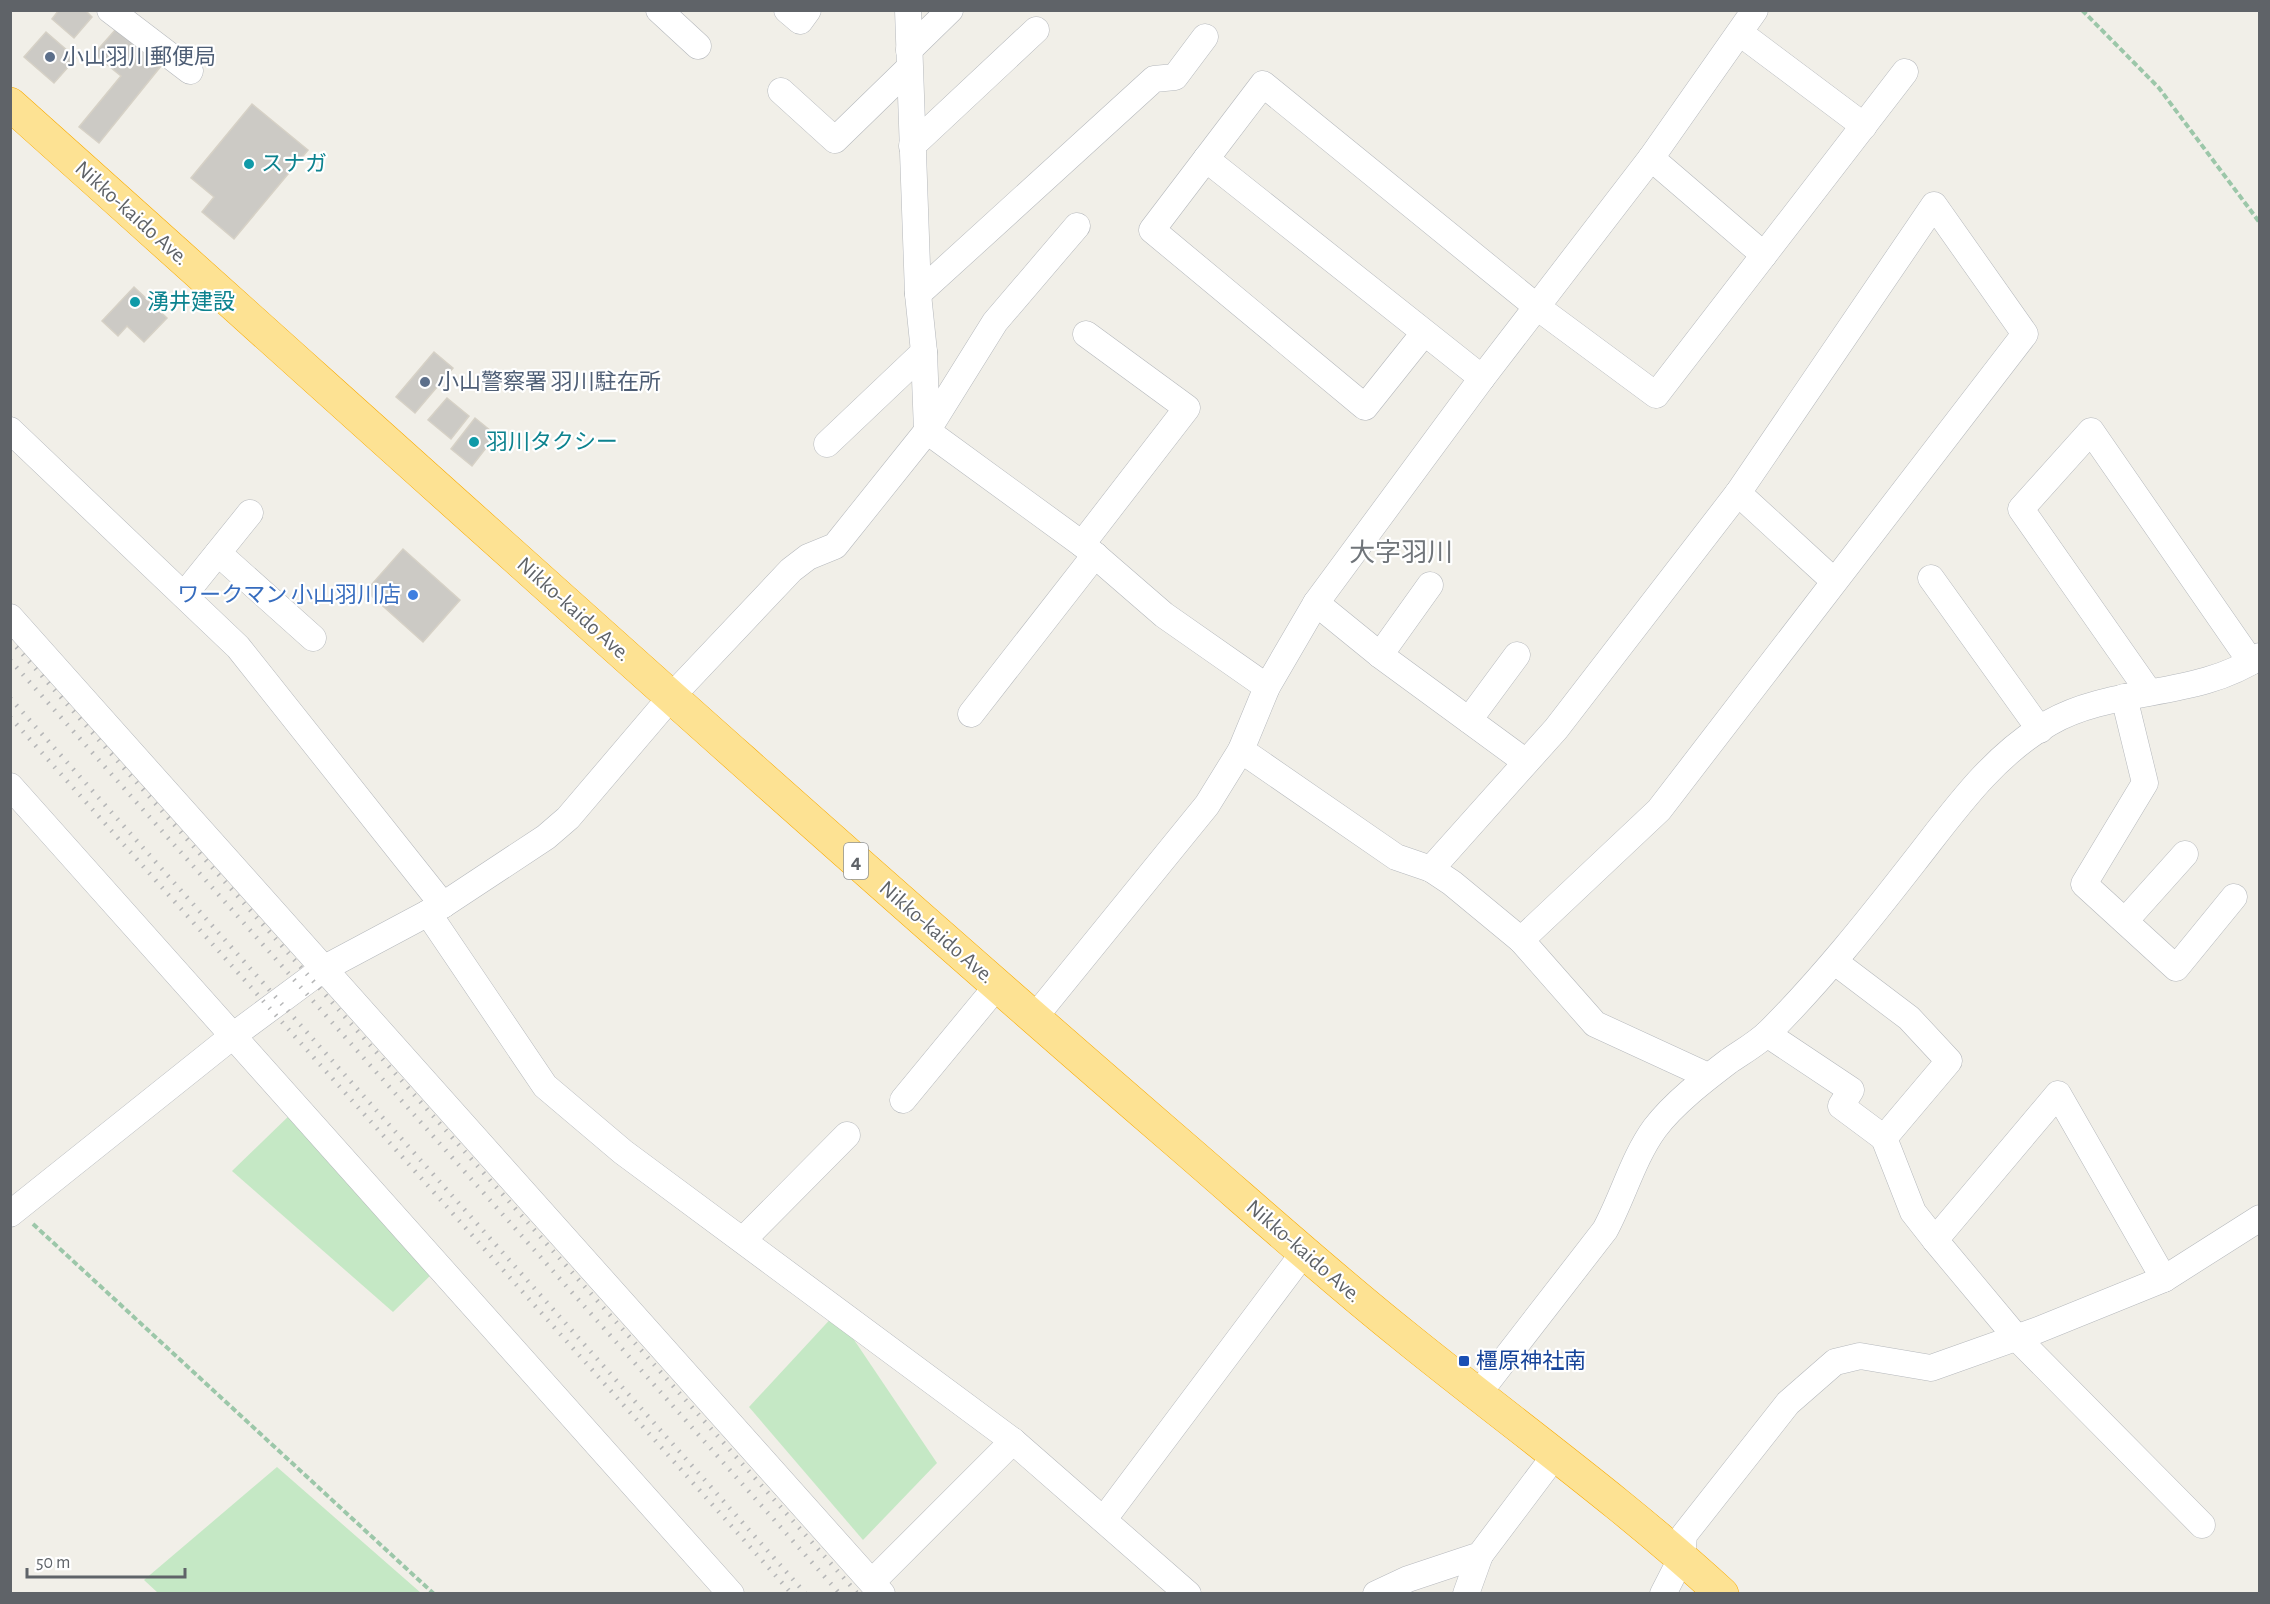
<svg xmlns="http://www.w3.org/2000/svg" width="2270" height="1604" viewBox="0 0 2270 1604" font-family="'Alegreya Sans','Noto Sans JP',sans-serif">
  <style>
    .green { fill: #c5e8c5 }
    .building { fill: #cccac5; stroke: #d6d1c6; stroke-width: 1.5 }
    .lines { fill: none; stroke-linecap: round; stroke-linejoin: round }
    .minor-casing { stroke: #b5b8bc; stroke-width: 27 }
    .highway-casing { stroke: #f9ab00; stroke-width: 34 }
    .path { stroke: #9cc7a9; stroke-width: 4; stroke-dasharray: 6 3; stroke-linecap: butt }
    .minor { stroke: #fff; stroke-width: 26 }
    .highway { stroke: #fde293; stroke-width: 33 }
    .rail { stroke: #b6b7b8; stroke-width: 4.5; stroke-dasharray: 1.5 8; stroke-linecap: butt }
    .service-dot { fill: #5c6f8a; stroke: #fff; stroke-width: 2 }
    .culture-dot { fill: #0f9aa8; stroke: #fff; stroke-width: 2 }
    .shop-dot { fill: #3f7fe0; stroke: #fff; stroke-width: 2 }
    .transit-dot { fill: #1a4fb4; stroke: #fff; stroke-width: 2 }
    .labels { text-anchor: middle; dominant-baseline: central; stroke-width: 4.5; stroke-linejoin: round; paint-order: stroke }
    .shield { fill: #fff; stroke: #8f9295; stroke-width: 1.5 }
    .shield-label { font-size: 21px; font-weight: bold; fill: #5f6368 }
    .service-label { font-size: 22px; fill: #4e5e75; stroke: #fff; text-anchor: start }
    .culture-label { font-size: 22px; fill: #0d838f; stroke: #fff; text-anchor: start }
    .street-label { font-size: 22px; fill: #5f6368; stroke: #fff }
    .shop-label { font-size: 22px; fill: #366cbe; stroke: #fff; text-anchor: end }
    .transit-label { font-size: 22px; fill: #164399; stroke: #fff; text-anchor: start }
    .quarter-label { font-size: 26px; fill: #70757a; stroke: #fff }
  </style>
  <rect width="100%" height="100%" fill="#f1efe8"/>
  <g class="green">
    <polygon points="295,1110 436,1270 393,1312 232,1171"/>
    <polygon points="836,1313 937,1463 863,1540 749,1407"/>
    <polygon points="277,1467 421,1593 158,1593 144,1580"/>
  </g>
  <g class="building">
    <polygon points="59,10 85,10 92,17 74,38 52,19"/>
    <polygon points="116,29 161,66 99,143 79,127 121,76 94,54"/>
    <polygon points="46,32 76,58 54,83 24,57"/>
    <polygon points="252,104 308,150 234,239 202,212 214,197 191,178"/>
    <polygon points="134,287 167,318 144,342 127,326 118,336 102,321"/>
    <polygon points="434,352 453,368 415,413 396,397"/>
    <polygon points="447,398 469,416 451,439 428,420"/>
    <polygon points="475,418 496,435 472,466 451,449"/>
    <polygon points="403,549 460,600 423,642 366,591"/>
  </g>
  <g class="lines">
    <defs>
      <g id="minor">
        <polyline points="110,10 190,71"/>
        <polyline points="659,10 698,46"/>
        <polyline points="787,10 800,21 808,10"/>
        <polyline points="908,10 918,294 924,352 927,431"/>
        <polyline points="1740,33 1864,126"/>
        <polyline points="909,50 950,10"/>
        <polyline points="781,91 835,140 909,68"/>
        <polyline points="912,146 1036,30"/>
        <polyline points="1651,158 1764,255"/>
        <polyline points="1206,159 1263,84 1537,307 1656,395 1905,72"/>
        <polyline points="918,294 1154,79 1175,77 1205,37"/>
        <polyline points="1424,333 1365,407 1152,230 1206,159 1482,378"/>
        <polyline points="10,430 238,647 443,905"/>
        <polyline points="927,431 1082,544 1164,615 1267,687"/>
        <polyline points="827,444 924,352"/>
        <polyline points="1738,493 1834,581"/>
        <polyline points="1082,544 1187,408 1086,334"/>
        <polyline points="218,553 313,638"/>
        <polyline points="1931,578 2040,730"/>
        <polyline points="184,595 250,513"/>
        <polyline points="1316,603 1380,655 1526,762"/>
        <polyline points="10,617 882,1594"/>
        <polyline points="1380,655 1430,585"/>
        <polyline points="2149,692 2021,509 2091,431 2251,662"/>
        <polyline points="2124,697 2145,783 2084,884 2176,968 2234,897"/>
        <polyline points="971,714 1095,555"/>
        <polyline points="1469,720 1517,655"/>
        <polyline points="1241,750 1396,857 1431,869 1452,883 1521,940 1595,1024 1708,1076"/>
        <polyline points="10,786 731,1594"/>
        <polyline points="1431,869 1556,729 1738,493 1934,205 2025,334 1659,810 1521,940"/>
        <polyline points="428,913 545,1086 623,1152 1013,1441 1188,1594"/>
        <polyline points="2125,921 2185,854"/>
        <polyline points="1835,962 1909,1018 1949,1061 1884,1138 1913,1212 1935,1240 2016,1337 2202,1525"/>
        <polyline points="1034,1018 1207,805 1241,750 1267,687 1316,603 1482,378 1651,158 1755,10"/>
        <polyline points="1767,1034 1851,1090 1841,1106 1884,1138"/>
        <polyline points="903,1100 997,986"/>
        <polyline points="10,1214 234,1035 323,969 443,905 546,837 568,818 671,697 791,570 808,557 835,546 927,431 995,322 1077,226"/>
        <polyline points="743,1240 847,1135"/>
        <polyline points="1935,1240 2058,1094 2164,1279"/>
        <path d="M1478 1394 1605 1230C1623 1197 1633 1158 1655 1128 1674 1103 1704 1080 1729 1061 1742 1052 1758 1043 1769 1032 1822 979 1868 921 1914 862 1954 811 1991 757 2049 723 2113 686 2198 699 2260 656"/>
        <polyline points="1104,1519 1305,1251"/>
        <polyline points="872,1582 1013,1441"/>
        <polyline points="1376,1594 1408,1579 1480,1555 1556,1454"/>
        <polyline points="1466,1594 1480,1555"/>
        <polyline points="1663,1594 1682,1557 1684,1535 1788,1403 1835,1362 1860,1356 1931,1368 2038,1330 2164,1279 2260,1218"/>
      </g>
      <path id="highway" d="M10 104C396 449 778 797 1169 1135 1247 1202 1323 1271 1403 1335 1509 1421 1621 1501 1722 1594"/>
    </defs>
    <use href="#minor" class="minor-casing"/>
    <use href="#highway" class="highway-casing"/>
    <g class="path">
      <polyline points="2082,10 2159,88 2260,223"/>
      <polyline points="33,1224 434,1594"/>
    </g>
    <use href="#minor" class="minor"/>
    <use href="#highway" class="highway"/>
    <g class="rail">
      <polyline points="10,640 858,1594"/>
      <polyline points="10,660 840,1594"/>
      <polyline points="10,698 806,1594"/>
      <polyline points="10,717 792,1594"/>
    </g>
  </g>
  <g class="service-dot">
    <circle cx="50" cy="57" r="6"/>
    <circle cx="425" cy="382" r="6"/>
  </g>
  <g class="culture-dot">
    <circle cx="249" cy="164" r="6"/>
    <circle cx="135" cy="302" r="6"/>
    <circle cx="474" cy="442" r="6"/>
  </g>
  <circle class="shop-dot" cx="413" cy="595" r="6"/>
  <rect class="transit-dot" x="1458" y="1355" width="12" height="12" rx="3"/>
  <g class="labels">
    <rect class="shield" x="844" y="843" width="24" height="36" rx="4.5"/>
    <g class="shield-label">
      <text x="856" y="861">4</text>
    </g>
    <g class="service-label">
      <text x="62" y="57">小山羽川郵便局</text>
      <text x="437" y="382">小山警察署 羽川駐在所</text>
    </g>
    <g class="culture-label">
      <text x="261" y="164">スナガ</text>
      <text x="147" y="302">湧井建設</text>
      <text x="486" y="442">羽川タクシー</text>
    </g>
    <g class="street-label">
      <text transform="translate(132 213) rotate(42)">Nikko-kaido Ave.</text>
      <text transform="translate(574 609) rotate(42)">Nikko-kaido Ave.</text>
      <text transform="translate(937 932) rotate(41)">Nikko-kaido Ave.</text>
      <text transform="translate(1304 1251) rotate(41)">Nikko-kaido Ave.</text>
    </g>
    <g class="shop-label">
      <text x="401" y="595">ワークマン 小山羽川店</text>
    </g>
    <g class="transit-label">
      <text x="1476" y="1361">橿原神社南</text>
    </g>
    <g class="quarter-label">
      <text x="1401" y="553">大字羽川</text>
    </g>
  </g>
  <rect width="2270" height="1604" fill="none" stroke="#5f6368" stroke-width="24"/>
  <path d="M27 1568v9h158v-9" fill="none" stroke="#5f6368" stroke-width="3"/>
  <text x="36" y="1568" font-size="18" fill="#5f6368" stroke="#ffffff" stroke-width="4.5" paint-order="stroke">50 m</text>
</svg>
